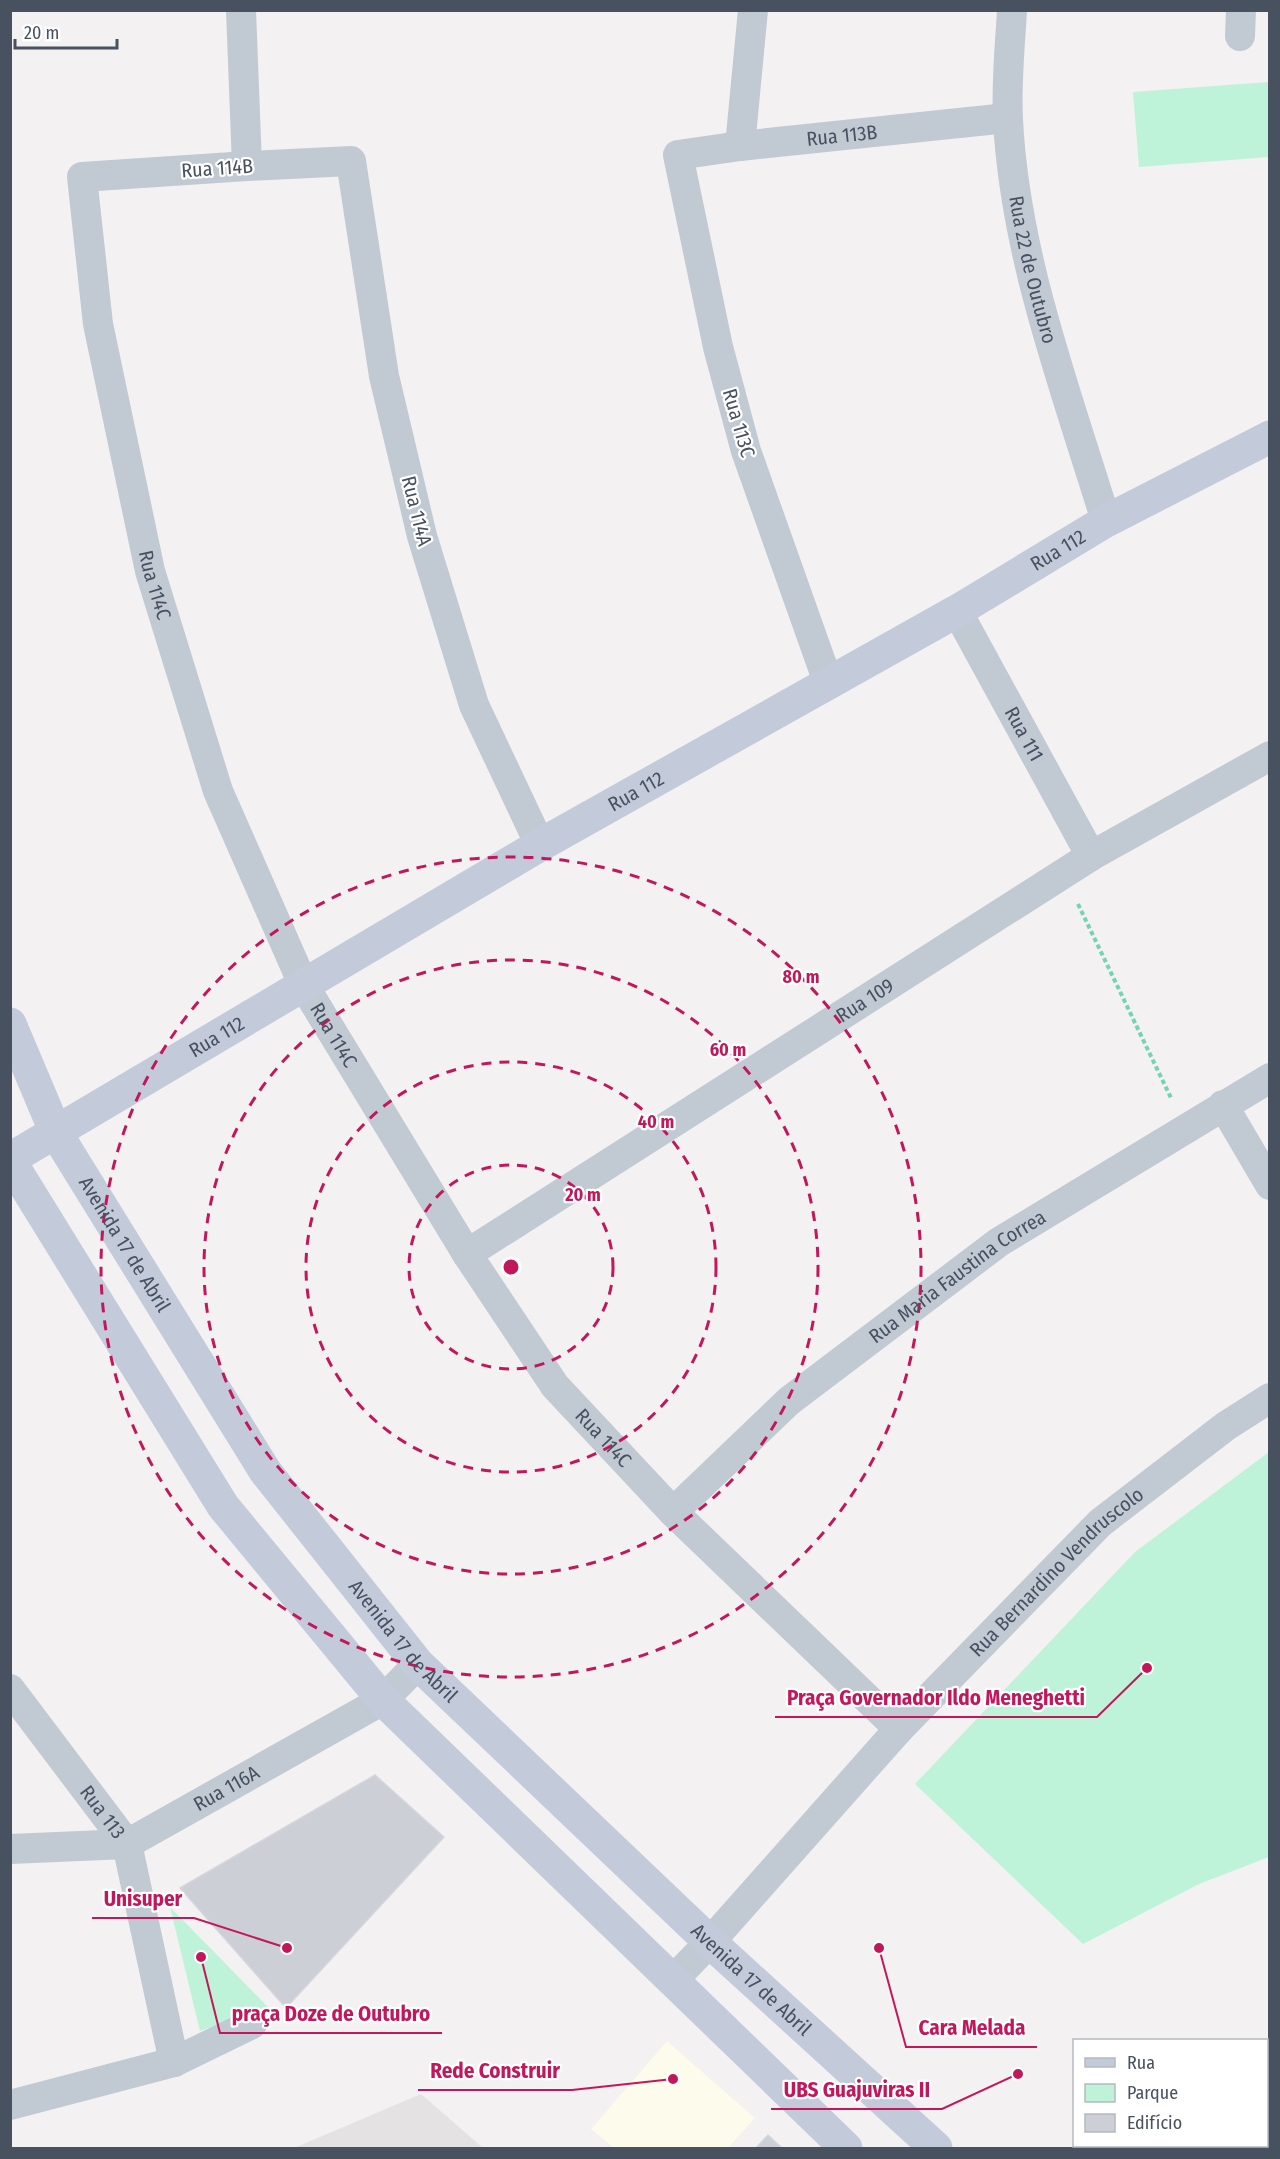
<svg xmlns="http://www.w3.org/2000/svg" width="1280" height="2159" viewBox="0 0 1280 2159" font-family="'Fira Sans Condensed',sans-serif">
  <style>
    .commercial { fill: #fdfbeb }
    .education { fill: #e5e2e3 }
    .green { fill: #bef3d9 }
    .building { fill: #cdcfd6; stroke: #d5d6dd; stroke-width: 1.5 }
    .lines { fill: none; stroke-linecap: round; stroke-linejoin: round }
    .path { stroke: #73d4b1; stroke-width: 4; stroke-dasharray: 4.5 3; stroke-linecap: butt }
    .street { stroke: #c1c9d3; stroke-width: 30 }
    .secondary { stroke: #c3cbdb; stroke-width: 33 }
    .ring { fill: none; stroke: #c2185b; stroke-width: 3; stroke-dasharray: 10 8 }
    .labels { text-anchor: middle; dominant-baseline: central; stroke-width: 4.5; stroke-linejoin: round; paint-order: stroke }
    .street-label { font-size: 20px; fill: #475160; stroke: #fff }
    .centre { fill: #c2185b; stroke: #fff; stroke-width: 3 }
    .ring-label { font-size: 18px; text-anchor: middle; font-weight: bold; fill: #c2185b; stroke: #fff; stroke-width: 4.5; stroke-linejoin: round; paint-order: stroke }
    .leader { fill: none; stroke: #c2185b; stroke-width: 2 }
    .callout-dot { fill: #c2185b; stroke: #fff; stroke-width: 2 }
    .callout-label { font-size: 21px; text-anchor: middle; font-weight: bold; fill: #c2185b; stroke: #fff; stroke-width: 4.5; stroke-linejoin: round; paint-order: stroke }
  </style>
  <rect width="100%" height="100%" fill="#f3f1f1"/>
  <polygon class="commercial" points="667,2041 755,2118 728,2148 614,2148 591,2129"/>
  <polygon class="education" points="421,2094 483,2148 294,2148"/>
  <g class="green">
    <polygon points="1269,82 1269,157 1139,167 1133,92"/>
    <polygon points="1269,1452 1269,1857 1199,1884 1083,1944 915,1784 1135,1552"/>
    <polygon points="170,1907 268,2007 200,2031"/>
  </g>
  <g class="building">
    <polygon points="375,1775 444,1837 286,2008 180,1888"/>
    <polygon points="768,2135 782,2148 756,2148"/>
  </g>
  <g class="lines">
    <polyline class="path" points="1078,904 1172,1100"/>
    <g class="street">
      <polyline points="241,10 247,166"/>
      <path id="s1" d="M1012 10C1010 46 1006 84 1008 120 1015 257 1066 390 1106 521"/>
      <polyline points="1240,36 1241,10"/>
      <polyline points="740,146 753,10"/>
      <path id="s2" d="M957 611 1091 856"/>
      <path id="s3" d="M828 682 746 451 718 347 678 155 740 146 1007 118"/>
      <path id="s4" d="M540 845 474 705 422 536 384 376 351 161 247 166 82 177 98 324 150 571 218 791 303 984 467 1254 555 1386 673 1512 899 1729"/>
      <polyline points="1223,1105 1270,1185"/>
      <path id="s5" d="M467 1254 1091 856 1270 756"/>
      <path id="s6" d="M673 1512 789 1401 999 1242 1270 1078"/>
      <path id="s7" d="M10 1689 127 1844 174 2062"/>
      <path id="s8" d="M10 1849 127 1844 383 1700 418 1664"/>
      <path id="s9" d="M672 1981 710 1942 899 1729 1100 1523 1226 1426 1270 1398"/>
      <polyline points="10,2105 174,2062 252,2024"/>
    </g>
    <g class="secondary">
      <path id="s10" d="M10 1024 56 1133 265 1471 418 1664 710 1942 936 2148"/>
      <path id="s11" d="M10 1159 540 845 957 611 1106 521 1270 437"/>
      <polyline points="10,1161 223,1506 383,1700 846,2148"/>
      <polyline points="1266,2089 1270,2087"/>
      <polyline points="1169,2148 1173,2146"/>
    </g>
  </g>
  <g class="ring">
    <circle cx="511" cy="1267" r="102"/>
    <circle cx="511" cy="1267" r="205"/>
    <circle cx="511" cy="1267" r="307"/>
    <circle cx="511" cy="1267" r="410"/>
  </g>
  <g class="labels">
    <g class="street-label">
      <text stroke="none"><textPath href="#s3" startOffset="714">Rua 113B</textPath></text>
      <text transform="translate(217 168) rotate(-4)">Rua 114B</text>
      <text stroke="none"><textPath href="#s1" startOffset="262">Rua 22 de Outubro</textPath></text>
      <text transform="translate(739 423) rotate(74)">Rua 113C</text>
      <text transform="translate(417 511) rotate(76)">Rua 114A</text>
      <text stroke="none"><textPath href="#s11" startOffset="1212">Rua 112</textPath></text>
      <text stroke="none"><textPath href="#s4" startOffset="1398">Rua 114C</textPath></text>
      <text stroke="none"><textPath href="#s2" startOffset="140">Rua 111</textPath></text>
      <text stroke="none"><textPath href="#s11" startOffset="726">Rua 112</textPath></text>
      <text stroke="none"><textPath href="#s5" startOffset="472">Rua 109</textPath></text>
      <text stroke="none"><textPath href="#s4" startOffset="1884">Rua 114C</textPath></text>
      <text stroke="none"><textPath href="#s11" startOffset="240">Rua 112</textPath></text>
      <text stroke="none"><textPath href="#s10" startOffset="249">Avenida 17 de Abril</textPath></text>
      <text stroke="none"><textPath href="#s6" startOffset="370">Rua Maria Faustina Correa</textPath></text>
      <text stroke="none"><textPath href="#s4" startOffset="2370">Rua 114C</textPath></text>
      <text stroke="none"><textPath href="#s9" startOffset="562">Rua Bernardino Vendruscolo</textPath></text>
      <text stroke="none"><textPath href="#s10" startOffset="735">Avenida 17 de Abril</textPath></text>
      <text stroke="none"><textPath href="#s8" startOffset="231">Rua 116A</textPath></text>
      <text stroke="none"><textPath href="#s7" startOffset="154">Rua 113</textPath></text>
      <text stroke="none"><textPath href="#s10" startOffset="1221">Avenida 17 de Abril</textPath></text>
    </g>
  </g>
  <circle cx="511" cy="1267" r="9" class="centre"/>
  <g class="ring-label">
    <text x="801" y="983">80 m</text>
    <text x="728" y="1056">60 m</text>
    <text x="656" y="1128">40 m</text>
    <text x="583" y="1201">20 m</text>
  </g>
  <path class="leader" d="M1147 1668L1097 1717H775M287 1948L194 1918H92M201 1957L220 2033H442M879 1948L906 2047H1037M673 2079L572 2090H418M1018 2074L942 2109H771"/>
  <g class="callout-dot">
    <circle cx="1147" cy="1668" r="6"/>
    <circle cx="287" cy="1948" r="6"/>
    <circle cx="201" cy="1957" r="6"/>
    <circle cx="879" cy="1948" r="6"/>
    <circle cx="673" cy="2079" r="6"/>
    <circle cx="1018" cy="2074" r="6"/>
  </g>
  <g class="callout-label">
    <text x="936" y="1705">Praça Governador Ildo Meneghetti</text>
    <text x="143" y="1906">Unisuper</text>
    <text x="331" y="2021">praça Doze de Outubro</text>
    <text x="972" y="2035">Cara Melada</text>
    <text x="495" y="2078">Rede Construir</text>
    <text x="857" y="2097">UBS Guajuviras II</text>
  </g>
  <rect width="1280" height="2159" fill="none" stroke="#475160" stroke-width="24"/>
  <rect x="1073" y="2039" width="195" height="108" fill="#ffffff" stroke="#b5b9bf" stroke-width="1.5"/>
  <rect x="1085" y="2058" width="30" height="9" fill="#c3cbdb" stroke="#b5b9bf" stroke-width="1.5"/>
  <text x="1127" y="2069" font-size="18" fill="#475160">Rua</text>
  <rect x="1085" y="2084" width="30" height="18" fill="#bef3d9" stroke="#b5b9bf" stroke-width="1.5"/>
  <text x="1127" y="2099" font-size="18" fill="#475160">Parque</text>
  <rect x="1085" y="2114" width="30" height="18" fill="#cdcfd6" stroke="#b5b9bf" stroke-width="1.5"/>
  <text x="1127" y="2129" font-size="18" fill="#475160">Edifício</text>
  <path d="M15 39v9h102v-9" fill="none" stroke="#475160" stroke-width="3"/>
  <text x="24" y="39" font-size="18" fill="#475160" stroke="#ffffff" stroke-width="4.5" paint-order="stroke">20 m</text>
</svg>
